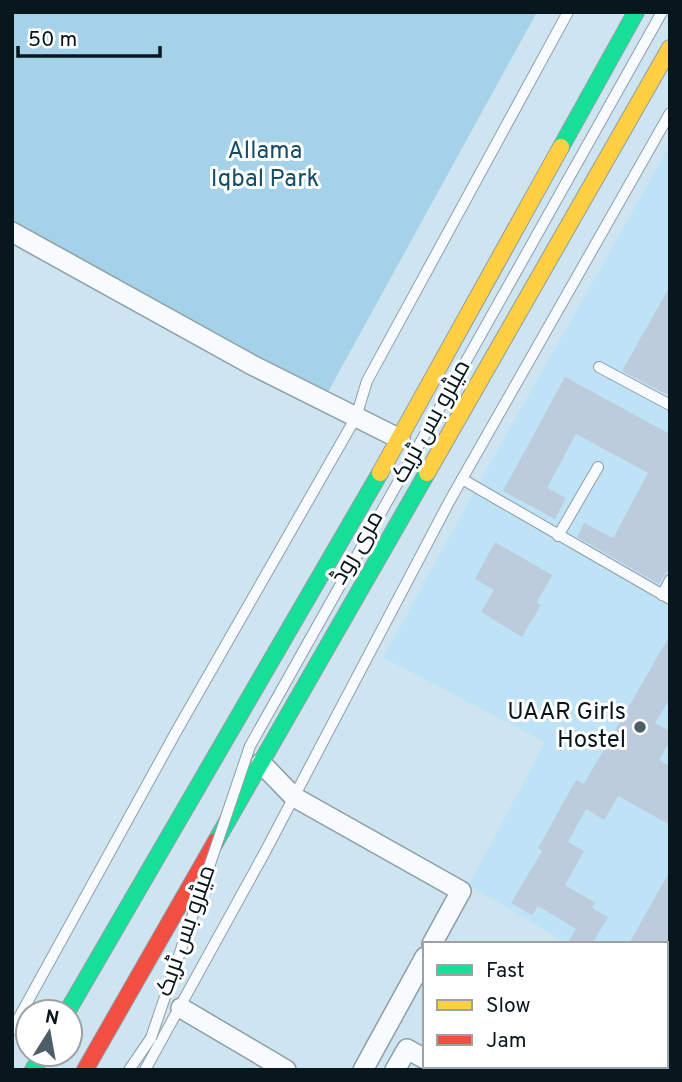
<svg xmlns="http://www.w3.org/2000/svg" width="682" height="1082" viewBox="0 0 682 1082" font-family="Overpass,Cairo,sans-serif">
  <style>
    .built { fill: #bfe3f6 }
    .green { fill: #a5d2e9 }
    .building { fill: #bcccdc }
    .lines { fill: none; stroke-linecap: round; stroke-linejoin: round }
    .lane-casing { stroke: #8e9ea7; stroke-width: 12 }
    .street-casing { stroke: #8e9ea7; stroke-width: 22 }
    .fast-casing { stroke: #8e9ea7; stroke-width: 18 }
    .slow-casing { stroke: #8e9ea7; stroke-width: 18 }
    .jam-casing { stroke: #8e9ea7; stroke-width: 18 }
    .lane { stroke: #f8fbfd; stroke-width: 10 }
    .street { stroke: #f8fbfd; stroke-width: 19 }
    .fast { stroke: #16e098; stroke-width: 16 }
    .slow { stroke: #ffcf43; stroke-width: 16 }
    .jam { stroke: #f24e42; stroke-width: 16 }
    .lane-bridge-casing { stroke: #8e9ea7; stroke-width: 12; stroke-linecap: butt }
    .lane-bridge { stroke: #f8fbfd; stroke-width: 10 }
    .poi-dot { fill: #4d5e68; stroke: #fff; stroke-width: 2.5 }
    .labels { text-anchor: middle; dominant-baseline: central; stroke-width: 6; stroke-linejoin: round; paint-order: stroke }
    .park-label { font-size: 24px; fill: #134d66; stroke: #fff }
    .street-label { font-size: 24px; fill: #08161e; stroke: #fff }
    .poi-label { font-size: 24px; fill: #08161e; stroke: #fff; text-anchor: end }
  </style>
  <rect width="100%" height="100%" fill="#cee4f0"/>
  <polygon class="built" points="670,145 670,1004 666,1002 666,944 568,944 469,885 545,742 383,658 476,488"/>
  <polygon class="green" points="12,12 537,12 323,401 12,230"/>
  <g class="building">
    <polygon points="670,286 670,396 622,371"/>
    <polygon points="565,377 670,434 670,567 659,584 577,537 584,523 613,538 648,473 576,434 547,488 566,498 555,519 503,491"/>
    <polygon points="495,542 552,575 537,602 541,605 522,637 481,612 494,590 475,579"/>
    <polygon points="670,635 670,698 655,723 670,731 670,741 659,760 670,766 670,825 618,796 604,820 586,809 568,842 584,851 565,885 595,903 592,908 608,917 592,944 567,944 576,929 538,906 532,915 511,903 542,851 538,848 576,780 584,784"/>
    <polygon points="670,871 670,944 629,944 646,913"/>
  </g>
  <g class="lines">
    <defs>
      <g id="lane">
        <polyline points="599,367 670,405"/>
        <polyline points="462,479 670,599"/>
        <polyline points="558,536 598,467"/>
        <polyline points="662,595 670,580"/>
        <polyline points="12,1030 176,732 356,417 367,381 568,12"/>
        <polyline points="129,1070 151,1038"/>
        <polyline points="145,1070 265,852 449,502 670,113"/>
      </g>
      <g id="street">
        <polyline points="12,232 252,365 400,439"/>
        <polyline points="261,763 294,797 461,891 432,944"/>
        <polyline points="181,1008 286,1070"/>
        <polyline points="439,1066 445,1070"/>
        <polyline points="363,1070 425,957"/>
        <polyline points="395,1070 407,1049 425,1059"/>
      </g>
      <g id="fast">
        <polyline points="561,147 636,12"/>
        <polyline points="216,841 427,473"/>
        <polyline points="67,1012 380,473"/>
        <polyline points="33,1070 43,1054"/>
      </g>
      <g id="slow">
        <polyline points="380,473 561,147"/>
        <polyline points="427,473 670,48"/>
      </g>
      <polyline id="jam" points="85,1070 216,841"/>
    </defs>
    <use href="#lane" class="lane-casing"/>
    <use href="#street" class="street-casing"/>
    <use href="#fast" class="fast-casing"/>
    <use href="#slow" class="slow-casing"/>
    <use href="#jam" class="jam-casing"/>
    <use href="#lane" class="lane"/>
    <use href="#street" class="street"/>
    <use href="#fast" class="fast"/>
    <use href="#slow" class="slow"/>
    <use href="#jam" class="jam"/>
    <defs>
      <polyline id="lane-bridge" points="151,1038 250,746 662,12"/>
    </defs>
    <use href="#lane-bridge" class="lane-bridge-casing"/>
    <use href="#lane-bridge" class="lane-bridge"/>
  </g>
  <circle class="poi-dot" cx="640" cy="727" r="7"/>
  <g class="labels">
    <g class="park-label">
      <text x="265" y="152">Allama<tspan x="265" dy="28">Iqbal Park</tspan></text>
    </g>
    <g class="street-label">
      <text transform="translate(432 422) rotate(-61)">میٹرو بس ٹریک</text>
      <text transform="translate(358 548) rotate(-60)">مری روڈ</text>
      <text transform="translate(187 931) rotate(-71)">میٹرو بس ٹریک</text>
    </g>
    <g class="poi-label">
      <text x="626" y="713">UAAR Girls<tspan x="626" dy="28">Hostel</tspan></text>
    </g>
  </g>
  <rect width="682" height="1082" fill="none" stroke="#08161e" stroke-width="28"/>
  <rect x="423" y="942" width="245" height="126" fill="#ffffff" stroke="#9ca2a5" stroke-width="2"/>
  <rect x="437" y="965" width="35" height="10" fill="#16e098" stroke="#9ca2a5" stroke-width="2"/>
  <text x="486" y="977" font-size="21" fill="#08161e">Fast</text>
  <rect x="437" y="1000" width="35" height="10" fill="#ffcf43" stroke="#9ca2a5" stroke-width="2"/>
  <text x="486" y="1012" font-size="21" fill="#08161e">Slow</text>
  <rect x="437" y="1035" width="35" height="10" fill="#f24e42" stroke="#9ca2a5" stroke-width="2"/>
  <text x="486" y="1047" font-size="21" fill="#08161e">Jam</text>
  <g transform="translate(49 1033) rotate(11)"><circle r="33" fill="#ffffff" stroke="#9ca2a5" stroke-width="2"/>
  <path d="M0-5L12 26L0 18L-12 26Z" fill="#4d5e68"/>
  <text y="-10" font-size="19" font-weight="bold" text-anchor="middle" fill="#08161e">N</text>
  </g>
  <path d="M18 46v10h142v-10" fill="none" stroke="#08161e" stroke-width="3.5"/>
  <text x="28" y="46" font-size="21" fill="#08161e" stroke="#ffffff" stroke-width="5" paint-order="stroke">50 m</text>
</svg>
